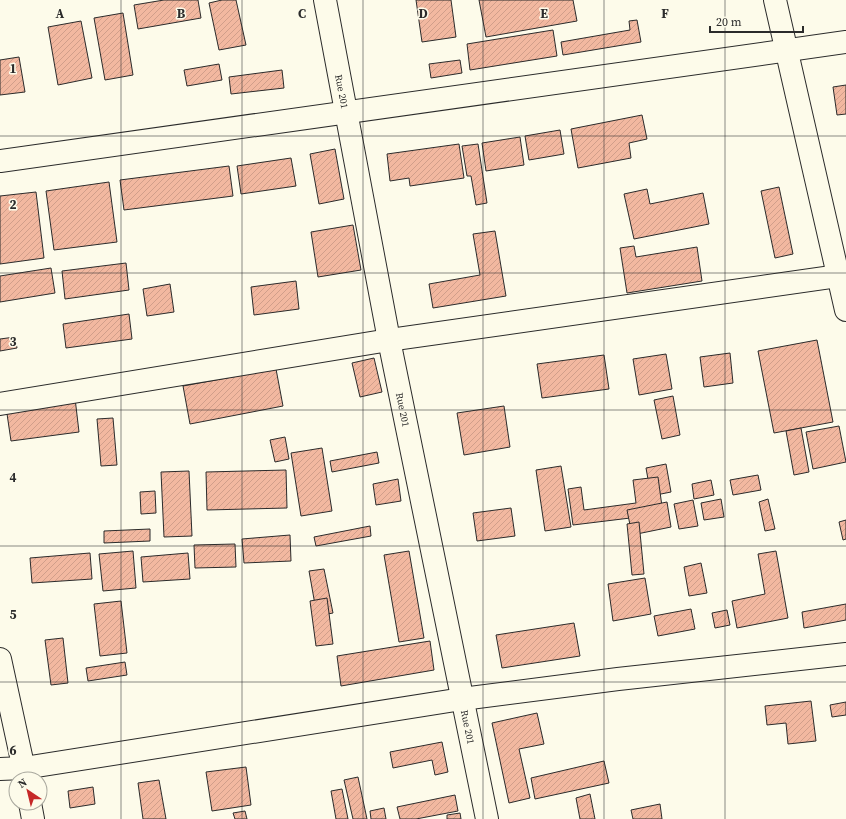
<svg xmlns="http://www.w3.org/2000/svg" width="846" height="819" viewBox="0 0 846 819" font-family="'Source Serif 4',serif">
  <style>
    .building { fill: url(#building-hatch); stroke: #2b2b2b }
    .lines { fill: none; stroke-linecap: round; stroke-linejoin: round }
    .street-casing { stroke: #2b2b2b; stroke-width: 24 }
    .street { stroke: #fdfbea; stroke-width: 22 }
    .grid { fill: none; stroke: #2b2b2b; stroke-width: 1; stroke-opacity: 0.55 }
    .labels { text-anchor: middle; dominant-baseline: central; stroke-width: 3; stroke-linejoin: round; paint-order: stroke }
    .street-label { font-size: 10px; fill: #2b2b2b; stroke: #fdfbea }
    .grid-label { font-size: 13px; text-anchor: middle; font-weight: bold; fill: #2b2b2b; stroke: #fdfbea; stroke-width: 3; stroke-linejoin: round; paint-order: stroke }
  </style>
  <defs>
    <pattern id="building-hatch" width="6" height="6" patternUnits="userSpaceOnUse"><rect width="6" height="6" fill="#f2b8a0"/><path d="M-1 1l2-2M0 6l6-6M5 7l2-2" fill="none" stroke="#d09e8a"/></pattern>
  </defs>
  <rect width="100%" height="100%" fill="#fdfbea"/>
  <g class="building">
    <polygon points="164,0 198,0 201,18 138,29 134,5"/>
    <polygon points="222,0 236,0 246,45 219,50 209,3"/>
    <polygon points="416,0 451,0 456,37 422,42"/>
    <polygon points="479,0 573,0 577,21 486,37"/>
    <polygon points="123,13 133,75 105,80 94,18"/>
    <polygon points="637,20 641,42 563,55 561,42 630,30 629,21"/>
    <polygon points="81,21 92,78 58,85 48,27"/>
    <polygon points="553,30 557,56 470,70 467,44"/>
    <polygon points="19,57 25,92 0,95 0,60"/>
    <polygon points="460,60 462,73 431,78 429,64"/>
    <polygon points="219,64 222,80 187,86 184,70"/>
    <polygon points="282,70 284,88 231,94 229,77"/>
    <polygon points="846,85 846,114 837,115 833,87"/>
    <polygon points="642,115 647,139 629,143 631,158 578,168 571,129"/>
    <polygon points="560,130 564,154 529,160 525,136"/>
    <polygon points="520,137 524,165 486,171 482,143"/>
    <polygon points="459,144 464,178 410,186 409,178 390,181 387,154"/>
    <polygon points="478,144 487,203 476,205 471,176 467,176 462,146"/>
    <polygon points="335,149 344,199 319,204 310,154"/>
    <polygon points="291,158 296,186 241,194 237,166"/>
    <polygon points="229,166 233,196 124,210 120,180"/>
    <polygon points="109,182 117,242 54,250 46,191"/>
    <polygon points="779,187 793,254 775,258 761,191"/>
    <polygon points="647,189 650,204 703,193 709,224 634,239 624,194"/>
    <polygon points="36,192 44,258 0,264 0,196"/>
    <polygon points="353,225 361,270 318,277 311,232"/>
    <polygon points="495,231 506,296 433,308 429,284 480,275 473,234"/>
    <polygon points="634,246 636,257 697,247 702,281 627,293 620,248"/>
    <polygon points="126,263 129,290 65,299 62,271"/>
    <polygon points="51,268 55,293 0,302 0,276"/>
    <polygon points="296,281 299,309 254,315 251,287"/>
    <polygon points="170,284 174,312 147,316 143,289"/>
    <polygon points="129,314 132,339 66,348 63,324"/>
    <polygon points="15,337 17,348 0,351 0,339"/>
    <polygon points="817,340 833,422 774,433 758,351"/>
    <polygon points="730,353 733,383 704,387 700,357"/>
    <polygon points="666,354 672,389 639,395 633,359"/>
    <polygon points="604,355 609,389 542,398 537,364"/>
    <polygon points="374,358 382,392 360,397 352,363"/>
    <polygon points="276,369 283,406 190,424 183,386"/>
    <polygon points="673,396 680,435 662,439 654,400"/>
    <polygon points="75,398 79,432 11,441 6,407"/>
    <polygon points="504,406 510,447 464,455 457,413"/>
    <polygon points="113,418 117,465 101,466 97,419"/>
    <polygon points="839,426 846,462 813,469 806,432"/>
    <polygon points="801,428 809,472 794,475 786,431"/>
    <polygon points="285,437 289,459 275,462 270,440"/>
    <polygon points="322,448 332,511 301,516 291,453"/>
    <polygon points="377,452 379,463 332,472 330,461"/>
    <polygon points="666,464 671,492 651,496 646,468"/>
    <polygon points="561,466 571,527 545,531 536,470"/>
    <polygon points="286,470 287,508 207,510 206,472"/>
    <polygon points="189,471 192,536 164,537 161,472"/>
    <polygon points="758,475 761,490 733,495 730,480"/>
    <polygon points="658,477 663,514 573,525 568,489 581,487 584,510 636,503 633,480"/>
    <polygon points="398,479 401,501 376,505 373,484"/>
    <polygon points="711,480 714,495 694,499 692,484"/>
    <polygon points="155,491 156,513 141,514 140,492"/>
    <polygon points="721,499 724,517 704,520 701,503"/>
    <polygon points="768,499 775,529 765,531 759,502"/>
    <polygon points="693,500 698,526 679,529 674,504"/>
    <polygon points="667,502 671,527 632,535 627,510"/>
    <polygon points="511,508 515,536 477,541 473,513"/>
    <polygon points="846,520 846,539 843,540 839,522"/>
    <polygon points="639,522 644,574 632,575 627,524"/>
    <polygon points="370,526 371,536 316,546 314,537"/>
    <polygon points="150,529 150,541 104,543 104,531"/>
    <polygon points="290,535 291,561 244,563 242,539"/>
    <polygon points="235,544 236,567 195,568 194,545"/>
    <polygon points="133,551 136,588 103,591 99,554"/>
    <polygon points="409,551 424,638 399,642 384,555"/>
    <polygon points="776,551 788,618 737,628 732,601 765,594 758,554"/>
    <polygon points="90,553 92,579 32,583 30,558"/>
    <polygon points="188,553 190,579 143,582 141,557"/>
    <polygon points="701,563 707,593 689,596 684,567"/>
    <polygon points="324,569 333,613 317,616 309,571"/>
    <polygon points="645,578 651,614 613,621 608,584"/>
    <polygon points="327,598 333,644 316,646 310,601"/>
    <polygon points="121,601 127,653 100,656 94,604"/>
    <polygon points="846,604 846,620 804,628 802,612"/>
    <polygon points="691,609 695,629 658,636 654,616"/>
    <polygon points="727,610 730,625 715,628 712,613"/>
    <polygon points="574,623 580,656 502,668 496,635"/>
    <polygon points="63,638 68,683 51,685 45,640"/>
    <polygon points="430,641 434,670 341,686 337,656"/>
    <polygon points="125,662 127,675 88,681 86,668"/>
    <polygon points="811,701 816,741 788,744 786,723 767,725 765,706"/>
    <polygon points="846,702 846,715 832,717 830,705"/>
    <polygon points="537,713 544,744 519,749 530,798 509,803 492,723"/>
    <polygon points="442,742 448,772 435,775 432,760 393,768 390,752"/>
    <polygon points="604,761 609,783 535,799 531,778"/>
    <polygon points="246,767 251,805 212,811 206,772"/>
    <polygon points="358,777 367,819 353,819 344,780"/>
    <polygon points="159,780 166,819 143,819 138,783"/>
    <polygon points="93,787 95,804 70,808 68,791"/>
    <polygon points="342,789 348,819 336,819 331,791"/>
    <polygon points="590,794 595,819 580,819 576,798"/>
    <polygon points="455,795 458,811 416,819 400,819 397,807"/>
    <polygon points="660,804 662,819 633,819 631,810"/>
    <polygon points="384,808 386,819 371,819 370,811"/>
    <polygon points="245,811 247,819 235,819 233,813"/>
    <polygon points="460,813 461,819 447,819 447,815"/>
  </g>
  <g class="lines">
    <defs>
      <g id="street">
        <path id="s1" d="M325 0 389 340 487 819"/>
        <polyline points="775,0 846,310"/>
        <polyline points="0,161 846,42"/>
        <polyline points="0,404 389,340 846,275"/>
        <polyline points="0,659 26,779"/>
        <polyline points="0,769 24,768 462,699 618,679 846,654"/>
        <polyline points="30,803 33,819"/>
      </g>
    </defs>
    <use href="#street" class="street-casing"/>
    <use href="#street" class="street"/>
  </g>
  <path class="grid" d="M121 0V819M242 0V819M363 0V819M483 0V819M604 0V819M725 0V819M0 136H846M0 273H846M0 410H846M0 546H846M0 682H846"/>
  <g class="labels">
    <g class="street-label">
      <text stroke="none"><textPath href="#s1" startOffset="93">Rue 201</textPath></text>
      <text stroke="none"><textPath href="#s1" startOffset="417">Rue 201</textPath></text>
      <text stroke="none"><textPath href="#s1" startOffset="741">Rue 201</textPath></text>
    </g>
  </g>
  <g class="grid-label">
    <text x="60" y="18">A</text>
    <text x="181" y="18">B</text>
    <text x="302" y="18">C</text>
    <text x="423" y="18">D</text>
    <text x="544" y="18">E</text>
    <text x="665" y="18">F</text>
    <text x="13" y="73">1</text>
    <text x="13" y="209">2</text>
    <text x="13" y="346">3</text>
    <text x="13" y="482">4</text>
    <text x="13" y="619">5</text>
    <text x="13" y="755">6</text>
  </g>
  <g transform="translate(28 791) rotate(325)"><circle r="19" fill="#fdfbea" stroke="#a9a89e"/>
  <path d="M0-3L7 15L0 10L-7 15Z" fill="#c62828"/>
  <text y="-6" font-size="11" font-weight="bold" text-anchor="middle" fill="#2b2b2b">N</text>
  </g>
  <path d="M710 26v6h93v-6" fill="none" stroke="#2b2b2b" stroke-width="2"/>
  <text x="716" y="26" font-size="12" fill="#2b2b2b" stroke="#fdfbea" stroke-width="3" paint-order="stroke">20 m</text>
</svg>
